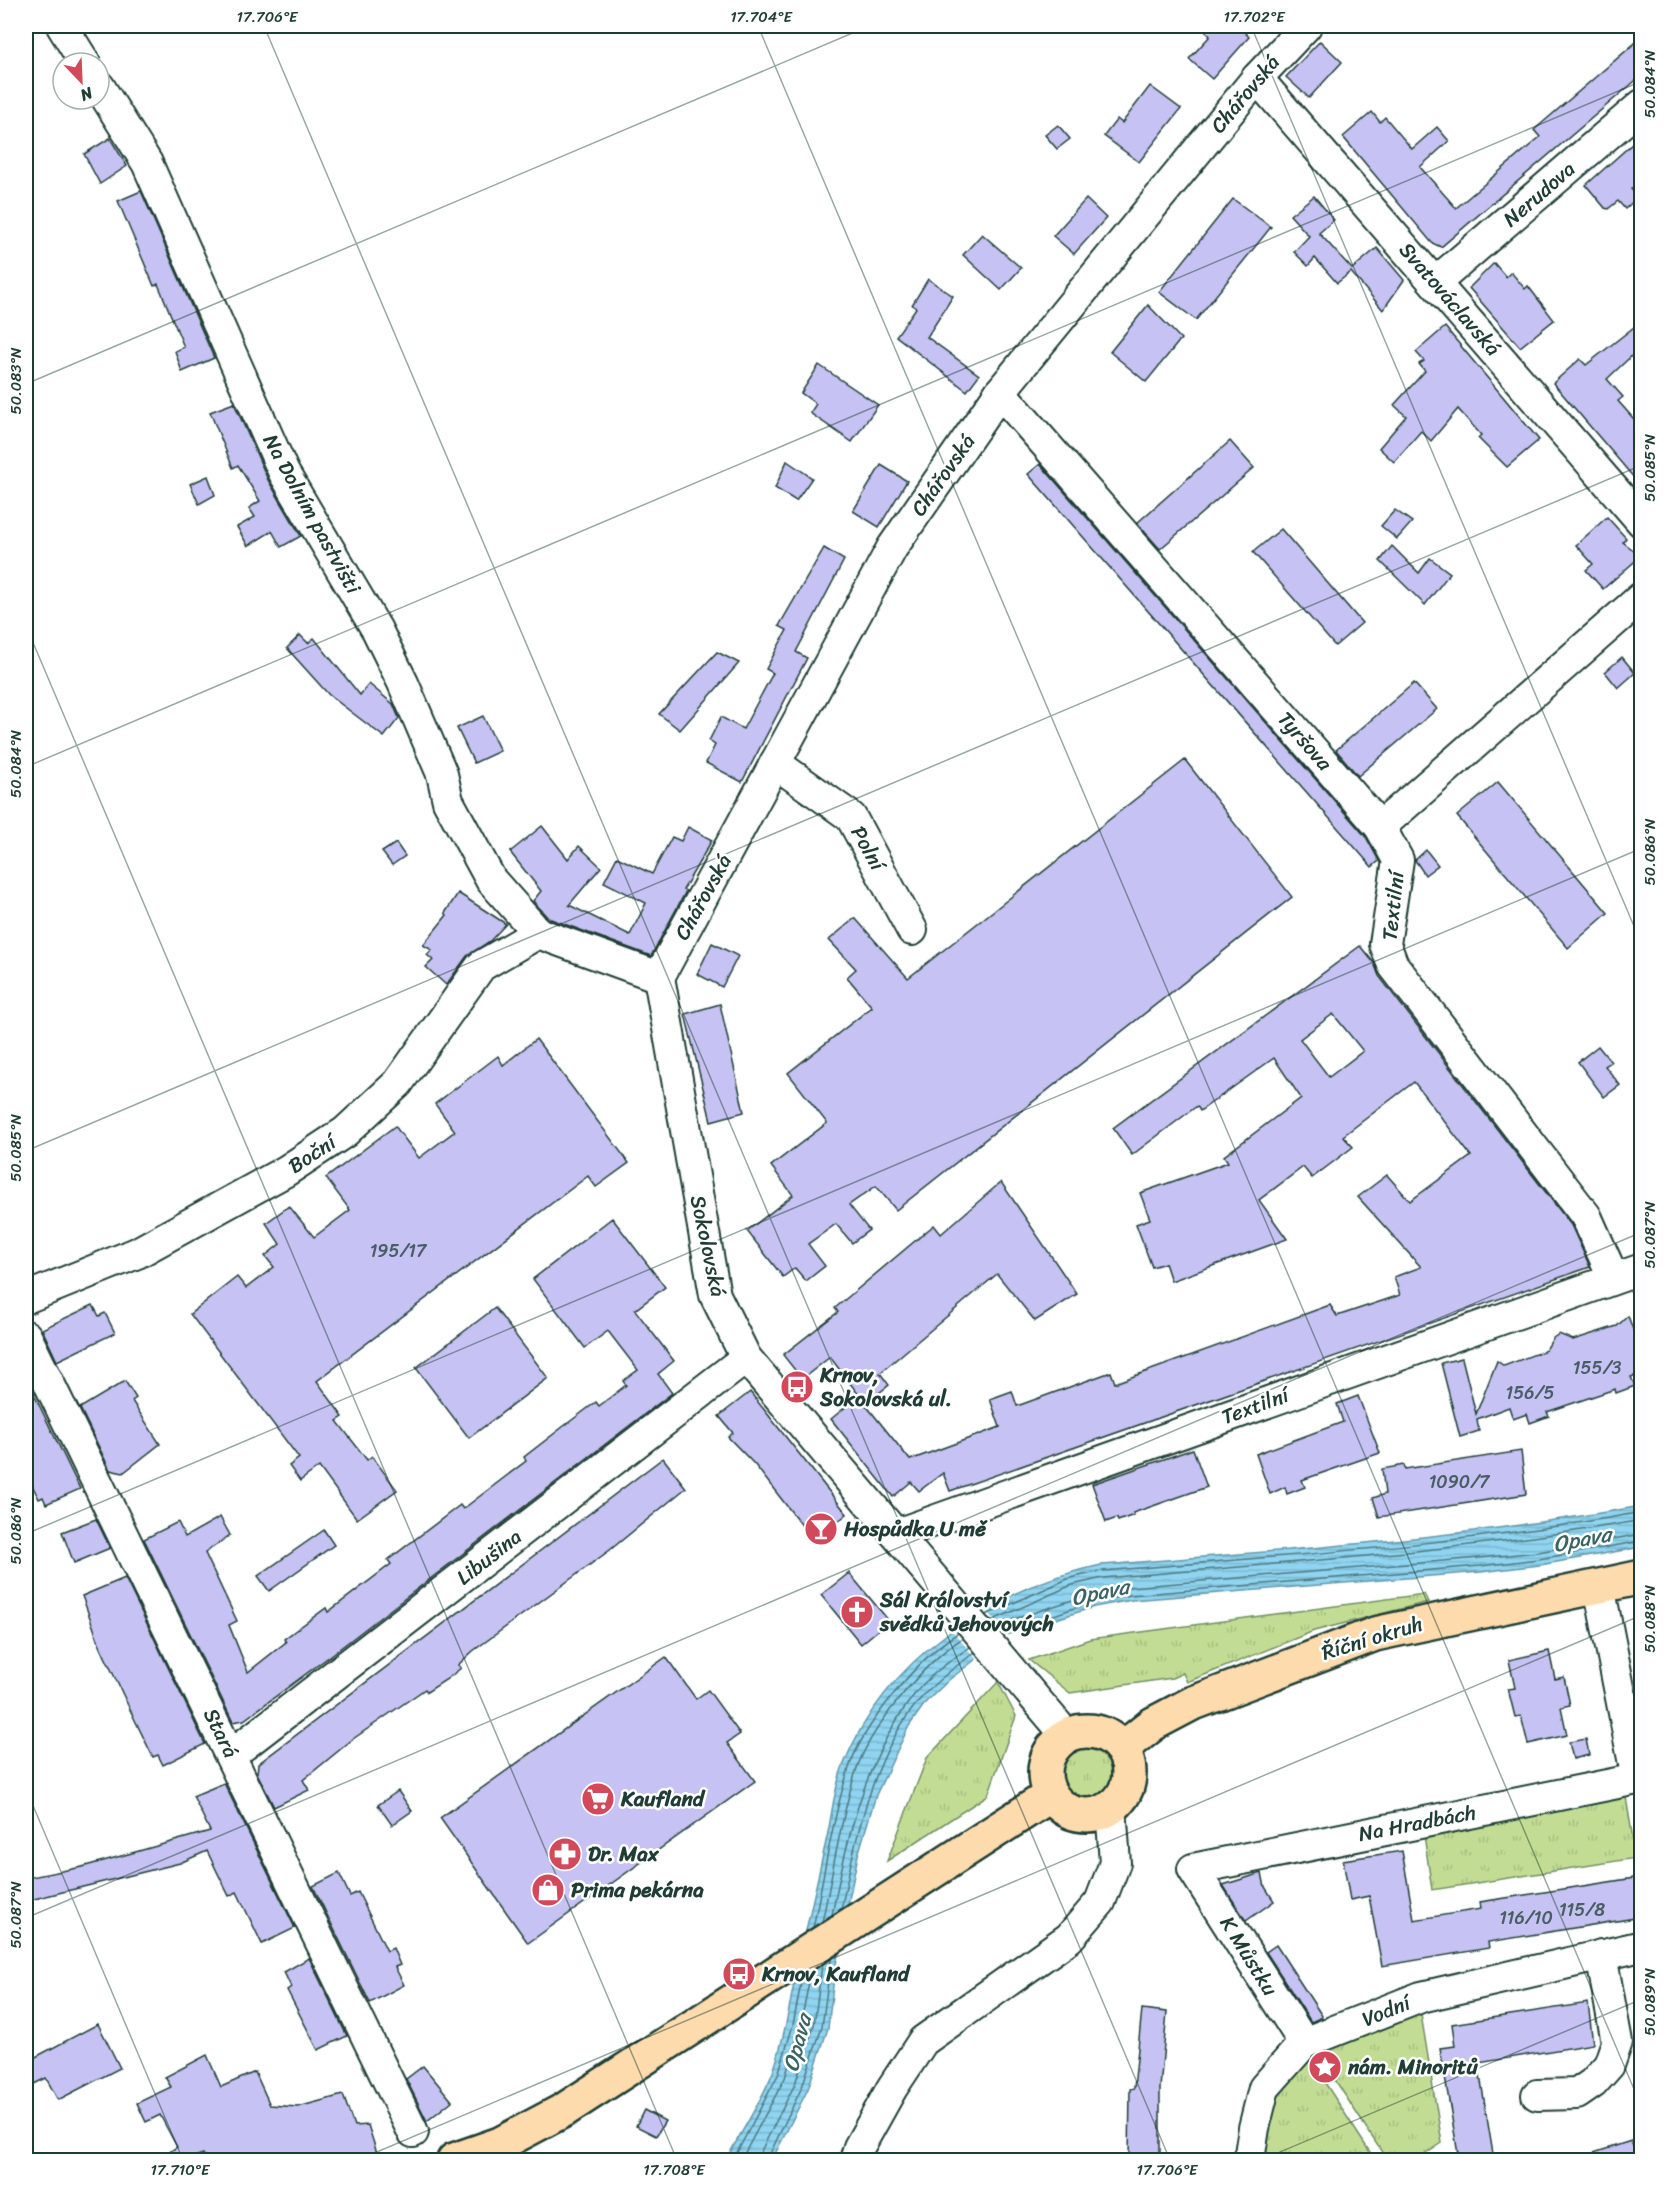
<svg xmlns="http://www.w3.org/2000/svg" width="1667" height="2186" viewBox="0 0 1667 2186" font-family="Sriracha,sans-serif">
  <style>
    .grass { fill: url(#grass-tufts); stroke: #708d64; stroke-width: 1.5 }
    .water { fill: url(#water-rules); stroke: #6398a5; stroke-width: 1.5 }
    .pier { fill: #fff }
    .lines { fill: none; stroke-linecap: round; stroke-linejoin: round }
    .shore { stroke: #4c7980; stroke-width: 1.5 }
    .building { fill: #c6c2f4; stroke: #1f3d34; stroke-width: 1.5; fill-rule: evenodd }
    .minor-casing { stroke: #1f3d34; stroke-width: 34 }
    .major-casing { stroke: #1f3d34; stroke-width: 38 }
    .minor { stroke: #fff; stroke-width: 30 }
    .major { stroke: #fedbac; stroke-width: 33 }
    .ticks { fill: none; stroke: #1f3d34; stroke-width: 1.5; stroke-opacity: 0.45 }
    .labels { text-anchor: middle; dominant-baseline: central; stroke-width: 5; stroke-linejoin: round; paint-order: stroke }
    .number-label { font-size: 18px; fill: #495e64 }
    .street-label { font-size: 21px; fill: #1f3d34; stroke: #fff }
    .poi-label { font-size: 21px; font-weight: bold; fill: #1f3d34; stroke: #fff; text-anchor: start }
    .water-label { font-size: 22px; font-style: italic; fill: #3b6363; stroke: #fff }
    .neatline { fill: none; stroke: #1f3d34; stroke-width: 2 }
    .ticks-label { font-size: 15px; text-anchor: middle; fill: #1f3d34 }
  </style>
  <defs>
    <pattern id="grass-tufts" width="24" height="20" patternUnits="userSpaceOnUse" patternTransform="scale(1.5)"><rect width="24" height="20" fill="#c2dd93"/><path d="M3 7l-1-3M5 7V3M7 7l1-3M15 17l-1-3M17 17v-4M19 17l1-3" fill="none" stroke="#a6bf7f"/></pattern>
    <pattern id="water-rules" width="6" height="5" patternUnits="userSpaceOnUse" patternTransform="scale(1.5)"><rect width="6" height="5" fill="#90d4f1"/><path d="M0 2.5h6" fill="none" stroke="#7cb7cf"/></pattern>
  </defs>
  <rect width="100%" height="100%" fill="#fff"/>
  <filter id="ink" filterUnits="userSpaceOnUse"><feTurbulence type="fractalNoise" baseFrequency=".0167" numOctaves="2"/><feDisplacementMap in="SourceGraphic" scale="12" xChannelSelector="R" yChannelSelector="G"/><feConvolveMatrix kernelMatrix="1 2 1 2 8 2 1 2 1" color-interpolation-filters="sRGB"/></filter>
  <g filter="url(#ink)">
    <g class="grass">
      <polygon points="1424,1594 1428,1602 1314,1631 1187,1682 1183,1673 1172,1678 1070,1693 1029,1660 1090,1639"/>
      <polygon points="998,1682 1016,1716 988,1795 887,1861 927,1758"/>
      <circle cx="1087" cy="1773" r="26"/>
      <polygon points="1625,1791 1636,1858 1432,1890 1423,1828"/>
      <polygon points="1420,2008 1442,2143 1417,2160 1387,2160 1315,2049"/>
      <path d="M1307 2055 1375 2160H1263C1265 2116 1279 2088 1307 2055Z"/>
    </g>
    <path class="water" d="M1641 1506V1547L1540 1565 1481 1572 1132 1600 1094 1607 1009 1634 950 1679 926 1702 909 1726 876 1795 858 1855 835 1969 828 2028 808 2089 772 2160H726C741 2132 761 2102 773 2072 783 2043 788 2014 794 1984 805 1935 816 1886 827 1837 832 1815 834 1788 843 1766 885 1659 992 1588 1101 1565 1282 1551 1463 1538 1641 1506Z"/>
    <polygon class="pier" points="983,1606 1010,1637 978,1661 949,1627"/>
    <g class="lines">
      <g class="shore">
        <path d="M986 1615 1070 1578 1102 1571C1283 1556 1463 1545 1642 1512"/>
        <path d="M991 1621 1072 1585 1103 1578C1283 1563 1463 1552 1642 1520"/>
        <polyline points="996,1627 1005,1622 1091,1594 1130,1587 1479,1558 1538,1552 1642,1534"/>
        <polyline points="1001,1633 1092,1602 1131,1595 1480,1566 1539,1559 1642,1541"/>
        <path d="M841 1910C855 1840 873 1752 922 1697 937 1680 956 1666 974 1653"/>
        <path d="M832 1915C847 1838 865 1758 914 1695 929 1675 950 1661 970 1647"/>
        <path d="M822 1922C833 1873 840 1821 855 1774 868 1730 924 1662 963 1638"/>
        <path d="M813 1928C824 1876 832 1821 848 1771 861 1727 919 1657 958 1633"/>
        <polyline points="733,2160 778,2075 793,2025 802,1978"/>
        <polyline points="741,2160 785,2078 800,2027 811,1972"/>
        <polyline points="759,2160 760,2153 795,2084 814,2025 822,1965"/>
        <polyline points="767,2160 802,2087 822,2027 831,1959"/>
      </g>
    </g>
    <g class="building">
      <polygon points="1201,26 1239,26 1249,37 1212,79 1189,59 1210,36"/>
      <polygon points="1641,38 1641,76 1441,247 1432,243 1343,137 1372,112 1380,122 1385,117 1412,149 1437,127 1449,141 1420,167 1456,208 1540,137 1534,130"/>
      <polygon points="1320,41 1342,62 1309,98 1286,77"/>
      <polygon points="1150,86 1181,109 1139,162 1104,136 1117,119 1122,123"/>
      <polygon points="1058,125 1070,139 1057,149 1045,135"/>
      <polygon points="1641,136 1641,180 1631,189 1638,197 1625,209 1618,201 1608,209 1605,208 1586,185"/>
      <polygon points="110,138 127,166 100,184 84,154"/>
      <polygon points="141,191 214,358 182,372 175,351 184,347 158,284 154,286 118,201"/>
      <polygon points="1314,196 1334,220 1319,233 1352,269 1377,248 1404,280 1383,310 1351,272 1337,283 1315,258 1308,266 1294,252 1309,236 1290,215"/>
      <polygon points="1086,199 1106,218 1074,254 1053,236"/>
      <polygon points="1233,199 1271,227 1196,320 1159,292"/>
      <polygon points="982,234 1021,268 1001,290 963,255"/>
      <polygon points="1494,263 1506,277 1511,272 1525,289 1528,286 1554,320 1520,347 1469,288"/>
      <polygon points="928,279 953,296 927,337 979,375 967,391 896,336 916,308 912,305"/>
      <polygon points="1148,305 1181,339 1146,382 1110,352"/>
      <polygon points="1445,327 1539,440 1507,467 1478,438 1481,435 1458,409 1431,441 1421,431 1394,462 1379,448 1406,416 1394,405 1425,371 1419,364 1424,361 1416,352"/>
      <polygon points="1634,327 1641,336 1641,347 1607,379 1623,397 1618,401 1641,427 1641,486 1553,383 1580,359 1586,365"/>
      <polygon points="819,365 878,405 852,442 810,413 816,404 801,393"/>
      <polygon points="234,403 268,480 301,536 281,547 272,531 248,546 237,527 255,517 249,508 260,501 238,465 233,468 210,412"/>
      <polygon points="1230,441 1254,468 1160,549 1137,523"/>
      <polygon points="787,461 812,478 796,501 775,488"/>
      <polygon points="1040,464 1366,837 1379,861 1372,867 1028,474"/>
      <polygon points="881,465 907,481 879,527 853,511"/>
      <polygon points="208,476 215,495 199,504 190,484"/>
      <polygon points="1395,510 1412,522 1397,539 1381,526"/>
      <polygon points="1607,517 1626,538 1623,542 1641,556 1603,589 1586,570 1593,564 1576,545"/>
      <polygon points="1281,529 1362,623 1335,646 1253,552"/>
      <polygon points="1392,546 1419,573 1430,558 1450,573 1425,605 1380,561"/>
      <polygon points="824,548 844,560 796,652 807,658 742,782 706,763 715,745 709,741 721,717 743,729 773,673 766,669 787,630 779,626"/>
      <polygon points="300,635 308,643 314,638 360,695 369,684 393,704 399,718 384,737 329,695 293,655 287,648"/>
      <polygon points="717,652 739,663 680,730 659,714"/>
      <polygon points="1622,657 1635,673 1618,688 1605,672"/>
      <polygon points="1414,683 1437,709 1358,776 1336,750"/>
      <polygon points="483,716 500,751 474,763 457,728"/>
      <polygon points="1185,760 1292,897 896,1210 876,1186 849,1205 869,1230 852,1243 836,1224 808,1244 825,1266 806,1281 795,1268 783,1277 747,1231 793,1195 771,1166 827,1123 788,1073 872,1007 847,977 856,969 829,940 855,918 908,978"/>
      <polygon points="1498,782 1608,913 1568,948 1457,816"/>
      <polygon points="542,826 568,859 579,846 601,867 569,905 630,935 646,903 604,882 617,857 652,874 672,837 681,841 688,827 712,840 683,890 686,891 651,956 548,918 533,901 541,891 510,852"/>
      <polygon points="396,843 405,856 392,865 382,852"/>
      <polygon points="1426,850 1438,865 1425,875 1415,860"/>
      <polygon points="458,893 506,924 490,941 467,956 446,985 426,967 433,960 427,955 432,950 423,945 447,915 445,913"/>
      <polygon points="712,943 738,956 722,987 697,974"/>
      <path d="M1360 946 1374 963 1379 976 1571 1225 1590 1267 950 1491 943 1473 919 1491 911 1482 893 1497 831 1419 859 1396 862 1399 830 1357 802 1379 783 1355 838 1312 835 1308 934 1225 941 1234 1001 1182 1077 1294 1035 1321 997 1274 880 1373 889 1385 865 1404 910 1460 1000 1427 990 1399 1012 1391 1017 1406 1111 1372 1115 1383 1330 1305 1337 1316 1400 1295 1394 1277 1421 1267 1358 1197 1387 1175 1410 1201 1471 1156 1414 1082 1343 1136 1353 1147 1312 1178 1303 1167 1259 1200 1287 1239 1171 1281 1165 1263 1152 1267 1136 1224 1150 1219 1140 1193 1228 1162 1224 1156 1301 1098 1274 1058 1200 1111 1197 1106 1132 1155 1113 1128ZM1333 1014 1363 1051 1329 1077 1300 1039Z"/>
      <polygon points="720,1004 744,1112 711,1121 685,1014"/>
      <polygon points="536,1039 629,1163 596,1187 588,1176 317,1381 343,1417 337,1421 367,1460 372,1456 397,1490 357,1519 319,1467 300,1481 289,1466 299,1458 190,1314 237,1277 246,1288 274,1267 265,1256 280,1244 266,1223 289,1206 314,1237 350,1210 326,1178 395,1126 419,1158 455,1131 435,1104 498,1056 503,1065"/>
      <polygon points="1598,1046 1611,1062 1605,1066 1620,1085 1604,1097 1578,1062"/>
      <polygon points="612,1218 665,1287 635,1310 674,1361 658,1374 672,1393 330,1656 244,1720 233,1722 144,1539 178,1522 185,1537 220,1517 230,1535 205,1553 237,1621 229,1625 248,1672 286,1642 284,1639 326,1608 328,1612 391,1564 388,1560 460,1505 463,1509 526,1461 524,1457 564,1426 596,1402 599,1406 626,1385 623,1381 638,1370 608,1331 585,1348 533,1279"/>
      <polygon points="93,1305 99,1316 105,1313 115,1333 57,1361 42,1329"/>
      <polygon points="495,1308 548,1378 469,1438 416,1368"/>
      <polygon points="1628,1316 1641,1351 1641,1374 1631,1377 1635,1386 1616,1393 1615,1389 1547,1412 1549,1416 1530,1423 1527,1414 1513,1419 1509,1407 1477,1419 1479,1431 1460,1437 1441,1363 1462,1358 1476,1414 1497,1361 1504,1366 1546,1350 1553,1338 1559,1334 1573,1340 1617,1326"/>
      <polygon points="26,1378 80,1489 46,1504 43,1497 39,1499 31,1483 26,1486"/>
      <polygon points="125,1381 136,1398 132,1401 160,1444 123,1473 110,1470 80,1408"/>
      <polygon points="750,1392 847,1514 814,1541 755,1465 728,1437 733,1433 719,1416"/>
      <polygon points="1358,1396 1380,1453 1302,1480 1305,1487 1287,1494 1285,1487 1270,1494 1256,1454 1343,1422 1337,1404"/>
      <polygon points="1193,1449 1207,1487 1133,1513 1134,1515 1118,1521 1117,1518 1106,1522 1092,1484"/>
      <polygon points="1521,1451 1526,1494 1379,1517 1373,1498 1385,1494 1382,1469 1404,1465 1405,1469"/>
      <polygon points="663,1458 686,1488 610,1550 473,1651 458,1665 461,1668 447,1679 427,1692 425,1689 353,1739 303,1780 309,1790 274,1807 257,1773 258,1764"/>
      <polygon points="96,1519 110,1548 74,1563 62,1532"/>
      <polygon points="324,1530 334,1545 269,1591 258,1576"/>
      <polygon points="849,1573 889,1621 861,1644 821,1595"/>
      <polygon points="125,1578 205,1744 163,1765 158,1755 153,1757 133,1716 101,1648 82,1596"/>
      <polygon points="1549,1651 1555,1679 1564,1677 1570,1705 1561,1707 1567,1735 1528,1744 1521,1716 1515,1717 1508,1689 1515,1688 1509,1660"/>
      <polygon points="666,1657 696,1699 708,1690 740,1734 727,1743 755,1781 528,1943 440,1818"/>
      <polygon points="1586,1739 1589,1755 1573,1759 1569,1742"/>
      <polygon points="224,1783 295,1928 262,1944 237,1892 229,1896 207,1851 180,1863 26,1901 26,1878 82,1867 210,1831 193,1796"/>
      <polygon points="398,1791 412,1811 392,1825 378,1805"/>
      <polygon points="1402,1851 1414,1920 1481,1909 1480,1902 1641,1877 1641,1917 1488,1942 1489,1948 1382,1966 1369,1896 1350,1900 1343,1860"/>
      <polygon points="339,1873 350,1896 358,1892 387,1951 393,1948 400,1965 395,1967 404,1985 370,2003 313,1886"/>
      <polygon points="1262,1873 1265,1887 1274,1901 1246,1921 1223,1885"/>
      <polygon points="1276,1945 1322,2016 1320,2018 1311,2022 1266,1952"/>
      <polygon points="309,1958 347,2036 318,2050 287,1990 291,1987 284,1972"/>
      <polygon points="1588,2003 1593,2044 1478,2063 1494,2160 1459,2160 1440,2048 1455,2046 1452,2024"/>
      <polygon points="1142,2009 1167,2012 1160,2088 1160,2160 1129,2160 1130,2089 1134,2088"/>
      <polygon points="98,2024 120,2068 58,2100 46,2078 26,2088 26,2062"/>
      <polygon points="207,2055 221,2087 255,2072 270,2105 298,2107 343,2095 354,2126 368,2125 377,2153 302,2160 206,2160 203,2154 186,2160 157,2160 177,2147 160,2115 146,2122 137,2103 171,2087 165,2077"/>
      <polygon points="423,2066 452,2101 427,2121 406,2079"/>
      <polygon points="644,2110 665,2121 656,2136 636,2126"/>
      <polygon points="1631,2141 1638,2160 1581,2160 1581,2157"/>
    </g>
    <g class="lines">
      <defs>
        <g id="minor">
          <polyline points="62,26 85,63"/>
          <polyline points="1257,78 1642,522"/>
          <polyline points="99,86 147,163 284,473 377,630 403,683 442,774 448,801 491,880 538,933 659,977"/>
          <polyline points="1436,282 1642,105"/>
          <polyline points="1000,392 1380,827 1398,860 1385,944 1393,965 1586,1216 1613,1277"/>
          <polyline points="775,763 851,817 912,930"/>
          <polyline points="1380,827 1642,597"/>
          <polyline points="659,977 892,548 1000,392 1257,78 1306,26"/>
          <polyline points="659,977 715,1295 746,1358 1067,1736"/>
          <polyline points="26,1298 137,1253 286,1171 345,1132 398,1083 481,966 538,933"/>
          <polyline points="26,1336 413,2132"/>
          <polyline points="897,1534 1642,1269"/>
          <polyline points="1599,1586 1637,1779"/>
          <polyline points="231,1755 746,1358"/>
          <polyline points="1304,2043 1193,1869 1642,1778"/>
          <polyline points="1537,2095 1577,2094 1593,2083 1609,2065 1617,2042 1601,1955"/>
          <polyline points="855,2160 859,2147 892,2088 923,2041 1069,1938 1100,1902 1115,1863 1111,1807"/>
          <polyline points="1249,2160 1254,2128 1264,2088 1304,2043 1421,1997 1642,1946"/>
        </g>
        <g id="major">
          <circle cx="1087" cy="1773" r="42"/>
          <polyline points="1122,1749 1153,1724 1191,1704 1375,1634 1642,1577"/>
          <polyline points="454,2160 500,2144 564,2110 1051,1795"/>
        </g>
      </defs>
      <use href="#minor" class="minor-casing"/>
      <use href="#major" class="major-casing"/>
      <use href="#minor" class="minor"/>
      <use href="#major" class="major"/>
    </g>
  </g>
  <path class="ticks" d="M264 26 1170 2160M758 26 1642 2108M1251 26 1642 945M26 384 869 26M26 626 677 2160M26 767 1642 81M26 1151 1642 465M26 1534 1642 848M26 1789 183 2160M26 1918 1642 1232M358 2160 1642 1615M1261 2160 1642 1999"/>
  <defs>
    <symbol id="bus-disc" viewBox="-11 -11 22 22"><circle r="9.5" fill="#d1495b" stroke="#fff"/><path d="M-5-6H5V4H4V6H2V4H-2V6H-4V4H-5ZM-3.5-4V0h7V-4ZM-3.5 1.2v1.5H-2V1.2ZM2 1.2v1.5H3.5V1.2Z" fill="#fff"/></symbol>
    <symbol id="bar-disc" viewBox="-11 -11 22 22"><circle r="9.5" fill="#d1495b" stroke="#fff"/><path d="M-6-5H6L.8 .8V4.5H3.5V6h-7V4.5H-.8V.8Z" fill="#fff"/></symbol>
    <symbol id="church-disc" viewBox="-11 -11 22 22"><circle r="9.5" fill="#d1495b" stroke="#fff"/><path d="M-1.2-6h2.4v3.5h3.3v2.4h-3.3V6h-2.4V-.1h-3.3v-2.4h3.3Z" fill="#fff"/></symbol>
    <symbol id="supermarket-disc" viewBox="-11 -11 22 22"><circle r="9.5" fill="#d1495b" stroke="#fff"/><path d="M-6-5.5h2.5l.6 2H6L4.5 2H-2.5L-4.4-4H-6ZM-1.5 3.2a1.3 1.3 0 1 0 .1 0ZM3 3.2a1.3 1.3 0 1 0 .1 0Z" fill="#fff"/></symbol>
    <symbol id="pharmacy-disc" viewBox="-11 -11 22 22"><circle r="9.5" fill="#d1495b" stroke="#fff"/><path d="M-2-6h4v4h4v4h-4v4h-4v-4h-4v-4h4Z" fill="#fff"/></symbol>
    <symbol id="shop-disc" viewBox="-11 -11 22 22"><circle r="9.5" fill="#d1495b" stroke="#fff"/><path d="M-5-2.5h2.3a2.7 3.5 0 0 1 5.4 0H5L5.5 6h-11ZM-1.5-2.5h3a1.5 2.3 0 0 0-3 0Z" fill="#fff"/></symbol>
    <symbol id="sight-disc" viewBox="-11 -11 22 22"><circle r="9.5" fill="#d1495b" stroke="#fff"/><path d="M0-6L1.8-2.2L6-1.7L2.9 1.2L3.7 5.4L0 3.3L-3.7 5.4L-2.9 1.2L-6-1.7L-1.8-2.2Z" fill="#fff"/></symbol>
  </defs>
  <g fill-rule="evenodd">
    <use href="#bus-disc" x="778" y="1368" width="38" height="38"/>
    <use href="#bar-disc" x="802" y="1510" width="38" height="38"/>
    <use href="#church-disc" x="838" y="1593" width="38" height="38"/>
    <use href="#supermarket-disc" x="579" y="1780" width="38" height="38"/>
    <use href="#pharmacy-disc" x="546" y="1835" width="38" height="38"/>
    <use href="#shop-disc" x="529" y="1871" width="38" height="38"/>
    <use href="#bus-disc" x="720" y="1955" width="38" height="38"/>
    <use href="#sight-disc" x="1306" y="2048" width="38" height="38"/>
  </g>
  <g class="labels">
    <g class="number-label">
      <text x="398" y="1251">195/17</text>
      <text x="1597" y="1368">155/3</text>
      <text x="1530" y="1393">156/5</text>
      <text x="1459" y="1482">1090/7</text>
      <text x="1582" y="1910">115/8</text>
      <text x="1526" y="1918">116/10</text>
    </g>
    <g class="street-label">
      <text transform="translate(1245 94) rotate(-50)">Chářovská</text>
      <text transform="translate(1539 194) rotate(-41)">Nerudova</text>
      <text transform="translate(1450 299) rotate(49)">Svatováclavská</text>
      <text transform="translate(943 475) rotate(-55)">Chářovská</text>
      <text transform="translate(312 514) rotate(61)">Na Dolním pastvišti</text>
      <text transform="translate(1305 741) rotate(49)">Tyršova</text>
      <text transform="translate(868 848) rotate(61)">Polní</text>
      <text transform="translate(703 897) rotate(-61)">Chářovská</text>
      <text transform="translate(1393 906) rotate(-84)">Textilní</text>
      <text transform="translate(312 1154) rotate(-33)">Boční</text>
      <text transform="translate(708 1246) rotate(78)">Sokolovská</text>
      <text transform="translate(1255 1406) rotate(-20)">Textilní</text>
      <text transform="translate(489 1557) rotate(-38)">Libušina</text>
      <text transform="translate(1372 1638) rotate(-17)">Říční okruh</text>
      <text transform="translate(221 1733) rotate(64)">Stará</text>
      <text transform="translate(1417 1823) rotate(-11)">Na Hradbách</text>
      <text transform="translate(1249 1956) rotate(58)">K Můstku</text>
      <text transform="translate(1386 2011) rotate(-22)">Vodní</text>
    </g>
    <g class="poi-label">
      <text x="820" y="1375">Krnov,<tspan x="820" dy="24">Sokolovská ul.</tspan></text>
      <text x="844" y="1529">Hospůdka U mě</text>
      <text x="880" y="1600">Sál Království<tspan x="880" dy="24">svědků Jehovových</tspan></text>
      <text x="621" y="1799">Kaufland</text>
      <text x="588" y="1854">Dr. Max</text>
      <text x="571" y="1890">Prima pekárna</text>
      <text x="762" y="1974">Krnov, Kaufland</text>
      <text x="1348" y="2067">nám. Minoritů</text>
    </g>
    <g class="water-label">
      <text transform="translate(1582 1539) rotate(-11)">Opava</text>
      <text transform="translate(1100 1592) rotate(-12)">Opava</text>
      <text transform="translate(797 2043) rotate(-76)">Opava</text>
    </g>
  </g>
  <rect width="1667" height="2186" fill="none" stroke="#fff" stroke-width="66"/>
  <g transform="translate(81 81) rotate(157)"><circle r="28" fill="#ffffff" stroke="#a5b1ae" stroke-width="1.5"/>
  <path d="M0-4.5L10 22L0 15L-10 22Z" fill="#d1495b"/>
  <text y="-9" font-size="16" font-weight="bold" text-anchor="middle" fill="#1f3d34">N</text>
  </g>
  <rect x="33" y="33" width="1601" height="2120" class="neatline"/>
  <g class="ticks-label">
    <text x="267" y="22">17.706°E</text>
    <text x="761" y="22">17.704°E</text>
    <text x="1254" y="22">17.702°E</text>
    <text transform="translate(1650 84) rotate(-90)" y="5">50.084°N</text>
    <text transform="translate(16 381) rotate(-90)" y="5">50.083°N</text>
    <text transform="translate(1650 468) rotate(-90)" y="5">50.085°N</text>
    <text transform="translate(16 764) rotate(-90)" y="5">50.084°N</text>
    <text transform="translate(1650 852) rotate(-90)" y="5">50.086°N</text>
    <text transform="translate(16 1148) rotate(-90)" y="5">50.085°N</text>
    <text transform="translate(1650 1235) rotate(-90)" y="5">50.087°N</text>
    <text transform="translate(16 1531) rotate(-90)" y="5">50.086°N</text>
    <text transform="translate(1650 1619) rotate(-90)" y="5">50.088°N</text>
    <text transform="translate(16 1915) rotate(-90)" y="5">50.087°N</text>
    <text transform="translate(1650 2002) rotate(-90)" y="5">50.089°N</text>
    <text x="180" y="2175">17.710°E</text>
    <text x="674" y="2175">17.708°E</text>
    <text x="1167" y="2175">17.706°E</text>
  </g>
</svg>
